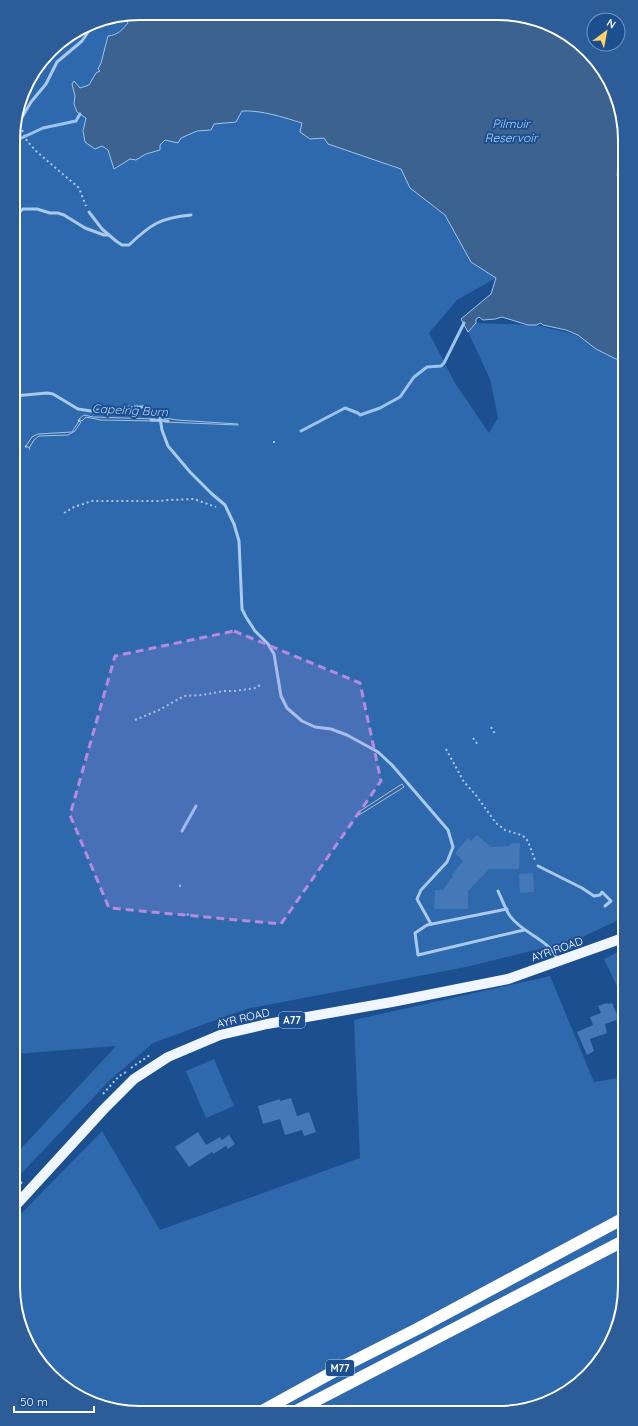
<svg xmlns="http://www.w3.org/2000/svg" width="638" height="1426" viewBox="0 0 638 1426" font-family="Quicksand,sans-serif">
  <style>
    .green { fill: #2e69ad }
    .water { fill: #3c6290; stroke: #9cc4f0 }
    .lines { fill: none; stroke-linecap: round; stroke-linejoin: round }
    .stream { stroke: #9cc4f0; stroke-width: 3 }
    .building { fill: #4478b7 }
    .path { stroke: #a9c9ee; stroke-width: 2; stroke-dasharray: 2 3; stroke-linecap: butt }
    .lane { stroke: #a9c9ee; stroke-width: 3 }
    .primary { stroke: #f0f6ff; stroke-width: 10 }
    .highway { stroke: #fff; stroke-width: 12 }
    .marked { fill: #b68bdc; fill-opacity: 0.2; stroke: #b68bdc; stroke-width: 3; stroke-dasharray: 8 5; stroke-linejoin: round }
    .labels { text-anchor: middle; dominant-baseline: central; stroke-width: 4; stroke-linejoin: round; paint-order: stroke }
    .shield { fill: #1b4f8f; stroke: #bbcadd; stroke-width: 1 }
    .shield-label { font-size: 10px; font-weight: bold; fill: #fff }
    .street-label { font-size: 11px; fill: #fff; stroke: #1b4f8f }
    .water-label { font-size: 12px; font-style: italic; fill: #b5d3f5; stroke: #1b4f8f }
    .rim { fill: none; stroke: #fff; stroke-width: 2 }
  </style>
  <rect width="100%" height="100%" fill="#1b4f8f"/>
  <g class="green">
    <polygon points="140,13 460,15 496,278 457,300 429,333 455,383 489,433 498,418 490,379 468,332 476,323 536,325 578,335 596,349 622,362 623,918 576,940 466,967 246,1009 153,1043 110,1080 17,1178 17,1153 116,1046 16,1054 13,131 26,84 56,45 91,23"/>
    <polygon points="624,949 624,1001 604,959"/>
    <polygon points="550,976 594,1082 624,1077 625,1295 615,1335 599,1364 569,1392 531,1409 115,1411 56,1381 34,1357 17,1319 17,1218 102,1131 160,1230 360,1158 354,1020"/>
    <polygon points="214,1059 234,1106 206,1118 186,1071"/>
  </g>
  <g class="water">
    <path d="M140 13 523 15 582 45 608 76 621 107V158L620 168 617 174 618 180 621 185 622 362 596 349 578 335 566 330 543 325 541 323 536 325H528L502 317 495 319 483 320 479 317 476 319V323L468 332 461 319 491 294 496 278 471 262 445 215 410 188 401 169 328 144 324 138 310 139 300 132 302 123C282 117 262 110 242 111L236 122 214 124 211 130 197 131 181 138 178 143 165 140 160 145V150L146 154 136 160 130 159 114 169 108 150 102 146 95 149 85 142 83 131 86 118 77 112 74 104 75 96 72 84 74 81 80 88 89 85 96 73 100 71 98 69 101 63 108 36C118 35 122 30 128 23L126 17 127 15Z"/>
    <polygon points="84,415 93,417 155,419 155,421 101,420 86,417 82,421 79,419"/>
    <polygon points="165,418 177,420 238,424 238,425 165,422"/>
    <polygon points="79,421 81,422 75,431 68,435 39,436 34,440 29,448 26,446 32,437 38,434 72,432"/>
    <polygon points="402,784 404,787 359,815 357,813"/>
  </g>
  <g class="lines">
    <g class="stream">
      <polyline points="13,142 43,128 76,121 80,114"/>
      <polyline points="151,420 168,421"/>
      <polyline points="301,431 345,408 358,413 360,415 380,408 400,397 414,377 427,367 441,366 444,363 464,323"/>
      <polyline points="182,831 196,806"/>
    </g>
  </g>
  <g class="building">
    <polygon points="477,835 491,847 509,846 512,843 520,843 519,869 489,869 468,891 468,909 434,909 435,890 443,890 453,876 452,875 463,861 455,853 468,838 471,841"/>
    <polygon points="533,873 534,892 520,893 519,874"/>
    <polygon points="607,1003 608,1004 612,1003 619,1019 605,1024 607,1033 590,1039 594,1051 587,1055 577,1032 593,1025 590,1017 601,1013 598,1006"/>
    <polygon points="291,1098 297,1116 309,1112 316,1132 304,1136 302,1130 285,1135 280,1119 263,1124 258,1106 280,1099 280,1101"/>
    <polygon points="198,1132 206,1145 220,1137 222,1140 229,1135 235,1144 228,1149 225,1144 226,1146 213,1154 212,1152 189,1167 175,1147"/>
  </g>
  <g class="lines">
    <g class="path">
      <polyline points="22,130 27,141 37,152 79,188 86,206"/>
      <polyline points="78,420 82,422"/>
      <polyline points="274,441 274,443"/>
      <polyline points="25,446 30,449"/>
      <polyline points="64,513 74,507 92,501 160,501 169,500 194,499 216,507"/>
      <polyline points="135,720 159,710 184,696 202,695 224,691 234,691 256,688 260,685"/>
      <polyline points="491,727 495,734"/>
      <polyline points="473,738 478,745"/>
      <polyline points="446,749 464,782 475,794 496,823 505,830 521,835 526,838 529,844 535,860"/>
      <polyline points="357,813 359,816"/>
      <polyline points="179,886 183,885"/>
      <polyline points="187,915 191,913"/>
      <polyline points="131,1068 150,1055"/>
      <polyline points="103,1094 119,1076 126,1072"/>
      <polyline points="17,1187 23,1181"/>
    </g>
    <g class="lane">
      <polyline points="14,129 18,124 31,102 46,84 57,62 82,41 95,22"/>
      <path d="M89 212 102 229 116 241 122 245H129C151 224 160 218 191 215"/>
      <polyline points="14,217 23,209 37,209 50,213 58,213 64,215 85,228 104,235 109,235"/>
      <polyline points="14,396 47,393 53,394 78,409 91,411 132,407 149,407 156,412 160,418 162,430 168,446 190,472 212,494 225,505 234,524 239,541 242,609 246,617 255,631 268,644 274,654 281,696 287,708 302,721 315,727 331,729 347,735 378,752 392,765 448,830 453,847 447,862 421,890 417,899 431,924"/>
      <polyline points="538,866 582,888 594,896 600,895 602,892 611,901 605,906"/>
      <path d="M498 891C502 899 505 909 510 916 523 934 549 939 558 960"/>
      <polyline points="507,909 427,925 415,933 418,955 524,930"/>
    </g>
    <polyline class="primary" points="17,1204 104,1109 134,1079 168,1057 220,1035 267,1024 392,1002 508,979 623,938"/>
    <g class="highway">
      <polyline points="264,1410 342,1367 417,1329 624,1218"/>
      <polyline points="298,1410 625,1240"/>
    </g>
  </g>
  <path class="marked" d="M234 631 360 683 381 781 281 924 109 908 70 815 115 656Z"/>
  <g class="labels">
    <g class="shield">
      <rect x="279" y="1012" width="26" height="16" rx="3"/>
      <rect x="326" y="1360" width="28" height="16" rx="3"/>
    </g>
    <g class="shield-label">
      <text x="292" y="1020">A77</text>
      <text x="340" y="1368">M77</text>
    </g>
    <g class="street-label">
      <text transform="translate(557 949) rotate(-19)">AYR ROAD</text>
      <text transform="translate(243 1018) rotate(-13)">AYR ROAD</text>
    </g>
    <g class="water-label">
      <text x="511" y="123">Pilmuir<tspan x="511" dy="14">Reservoir</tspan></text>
      <text transform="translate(130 410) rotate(3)">Capelrig Burn</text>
    </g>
  </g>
  <path d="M0 0H638V1426H0ZM140 20H498A120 120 0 0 1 618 140V1286A120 120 0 0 1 498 1406H140A120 120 0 0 1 20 1286V140A120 120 0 0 1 140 20Z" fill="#2d5d98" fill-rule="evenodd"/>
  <path class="rim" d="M140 20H498A120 120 0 0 1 618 140V1286A120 120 0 0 1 498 1406H140A120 120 0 0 1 20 1286V140A120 120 0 0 1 140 20Z"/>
  <g transform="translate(606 32) rotate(32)"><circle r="19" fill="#1b4f8f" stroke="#7695bc"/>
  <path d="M0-3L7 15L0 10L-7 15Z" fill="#ffd166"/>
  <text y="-6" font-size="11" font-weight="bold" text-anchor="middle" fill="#ffffff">N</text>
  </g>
  <path d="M14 1406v6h80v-6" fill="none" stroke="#ffffff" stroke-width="2"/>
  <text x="20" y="1406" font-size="12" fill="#ffffff" stroke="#1b4f8f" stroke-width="3" paint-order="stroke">50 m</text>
</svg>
